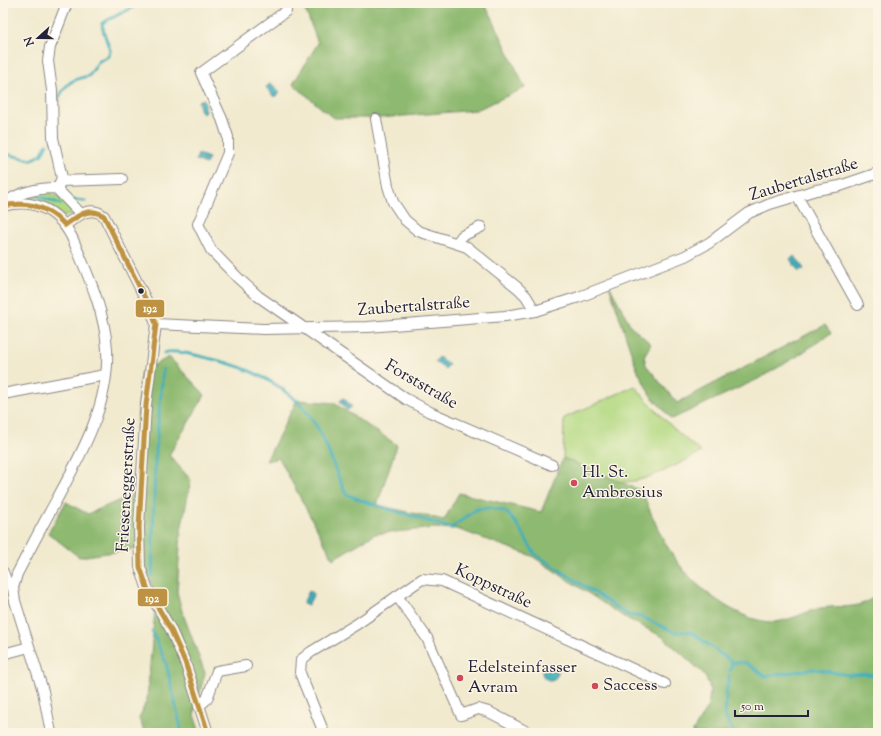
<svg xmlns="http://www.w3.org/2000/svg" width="881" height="736" viewBox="0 0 881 736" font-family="'Sorts Mill Goudy',serif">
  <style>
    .green { fill: #b3d982; stroke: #6a7e5e }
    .forest { fill: #8eb970; stroke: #586e56 }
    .water { fill: #3eaeba; stroke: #30687a }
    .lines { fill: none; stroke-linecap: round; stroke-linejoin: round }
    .stream { stroke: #3eaeba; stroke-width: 3 }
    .minor-casing { stroke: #8a8685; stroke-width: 12 }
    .minor { stroke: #fff; stroke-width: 10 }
    .bus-1-casing { stroke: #fcf5e5; stroke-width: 8 }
    .bus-1 { stroke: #bd9242; stroke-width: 5 }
    .bus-dot { fill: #22223b; stroke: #fcf5e5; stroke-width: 1.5 }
    .poi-dot { fill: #d1495b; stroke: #fcf5e5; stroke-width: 1.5 }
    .labels { text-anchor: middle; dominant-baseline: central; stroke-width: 3; stroke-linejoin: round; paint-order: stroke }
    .street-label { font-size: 17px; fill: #22223b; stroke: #fcf5e5 }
    .poi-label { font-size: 17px; fill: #22223b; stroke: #fcf5e5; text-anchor: start }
    .line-badge { stroke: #fcf5e5; stroke-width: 1.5 }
    .badge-label { font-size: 11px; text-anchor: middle; font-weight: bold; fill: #fff }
  </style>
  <rect width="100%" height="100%" fill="#fcf5e5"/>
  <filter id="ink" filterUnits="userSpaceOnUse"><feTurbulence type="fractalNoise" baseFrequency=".025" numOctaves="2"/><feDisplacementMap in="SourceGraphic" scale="8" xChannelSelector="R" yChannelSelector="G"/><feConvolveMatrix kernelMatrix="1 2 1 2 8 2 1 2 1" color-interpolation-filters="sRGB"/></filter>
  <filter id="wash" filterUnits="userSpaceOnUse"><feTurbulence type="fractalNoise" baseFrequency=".012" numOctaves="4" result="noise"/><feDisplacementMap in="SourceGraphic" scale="16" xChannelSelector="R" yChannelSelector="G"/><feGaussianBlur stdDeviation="0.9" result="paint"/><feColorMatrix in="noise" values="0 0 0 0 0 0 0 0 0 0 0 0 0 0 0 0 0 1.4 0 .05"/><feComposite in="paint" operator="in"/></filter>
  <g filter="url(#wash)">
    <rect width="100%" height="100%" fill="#f1eacf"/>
    <g class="green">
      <path d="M46 192 55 195 77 210 65 217C49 204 41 201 21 198Z"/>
      <path d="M635 386C655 411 676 432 701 452 683 462 638 487 618 481 599 475 581 465 563 458L564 418Z"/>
    </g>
    <g class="forest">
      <polygon points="299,3 483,3 491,15 525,88 476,110 379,118 333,118 293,84 318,43 307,14"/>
      <polygon points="609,285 631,326 651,344 644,356 646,365 677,403 825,325 831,333 796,357 758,379 672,419 650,395 636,367"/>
      <polygon points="169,357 205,395 169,455 191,480 181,530 177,592 182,611 205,673 194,715 200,733 145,733 139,719 147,699 156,597 147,572 135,549 79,557 48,533 66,502 88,514 132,495 141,372"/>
      <path d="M297 400 334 403 397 445 377 505 444 520 459 493 541 512 563 458 642 491C662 542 678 576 726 606 742 615 756 622 774 622 790 621 806 611 821 608 846 604 856 612 878 594V733H692L708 706 710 693 709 684 703 673 663 637 624 617 532 556 457 529 434 528 375 534 333 559 279 458 266 461Z"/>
    </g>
    <g class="water">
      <polygon points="271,83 280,93 274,97 266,87"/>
      <polygon points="204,99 206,111 203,114 201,112 198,101"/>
      <polygon points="198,154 209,158 206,164 196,160"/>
      <polygon points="795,256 804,269 799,272 790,259"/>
      <polygon points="439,357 449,365 445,369 435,362"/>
      <polygon points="344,398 352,407 347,410 340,401"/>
      <polygon points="309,591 314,594 308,605 303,603"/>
      <circle cx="550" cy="672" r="8"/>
    </g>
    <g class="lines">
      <g class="stream">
        <path d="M58 99C67 82 71 80 89 76L99 61 109 56 110 50 104 33 102 23 141 3"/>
        <polyline points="3,153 31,160 41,155 47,144"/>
        <polyline points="35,195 61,204"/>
        <polyline points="74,200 85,201"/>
        <path d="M164 353C178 349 197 356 212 359 248 367 287 385 310 416 327 439 333 469 346 494L366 502 451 528 477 509 489 508 505 511 516 523 535 554 628 615 642 617 674 632H691L732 662 746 663 765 676 814 669 848 675 868 674 878 676"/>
        <polyline points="152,576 155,462 163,369"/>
        <polyline points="152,631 166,663 182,733"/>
        <polyline points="730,671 732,662"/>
        <polyline points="729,676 726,692 725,717 734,733"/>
      </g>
    </g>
  </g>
  <g filter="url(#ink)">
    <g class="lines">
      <defs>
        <g id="minor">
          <polyline points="286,11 201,73 222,119 228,137 228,153 198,224 211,250 238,278 258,296 406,399 430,412 552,465"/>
          <polyline points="376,119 388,186 393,202 405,220 418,231 467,247 518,288 526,296 535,311"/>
          <polyline points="61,181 122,179"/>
          <polyline points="57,189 62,178 53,138 52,90 48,61 50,47 67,3"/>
          <polyline points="797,196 858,305"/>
          <path d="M6 205C10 193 42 188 54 188L57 189 81 214"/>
          <path d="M3 206C36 197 61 212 74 242 88 275 105 312 107 349 110 403 82 453 57 499 43 524 30 549 17 574L13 588 15 601 43 691 51 733"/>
          <path d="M65 225C77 217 90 204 104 216L151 310 156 324 146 405 139 527 140 567 148 590 170 628 185 662 208 733"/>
          <polyline points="457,243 462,236 481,227"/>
          <polyline points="156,324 263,329 368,327 505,316 535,311 579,297 685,256 709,243 749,213 770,204 816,190 840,186 878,173"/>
          <polyline points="3,394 105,375"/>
          <polyline points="3,572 6,580 13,588"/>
          <polyline points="397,596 427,638 461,715 478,709 489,712 529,733"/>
          <polyline points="3,654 29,647"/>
          <polyline points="199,706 207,699 217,671 246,666"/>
          <polyline points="324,733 300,673 301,660 311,652 357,624 422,579 442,581 665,684"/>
        </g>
      </defs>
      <use href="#minor" class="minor-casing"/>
      <use href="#minor" class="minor"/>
      <defs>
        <g id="bus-1">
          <path d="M3 206C27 201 48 206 65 225"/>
          <path d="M65 225C78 216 89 206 104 216L151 310 156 324 146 405 139 527 140 567 148 590 170 628 185 662 208 733"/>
        </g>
      </defs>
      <use href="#bus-1" class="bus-1-casing"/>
      <use href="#bus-1" class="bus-1"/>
    </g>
  </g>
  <circle class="bus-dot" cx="141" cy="291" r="3.5"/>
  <g class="poi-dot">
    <circle cx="574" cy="483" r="4"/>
    <circle cx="460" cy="678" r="4"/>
    <circle cx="595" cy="686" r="4"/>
  </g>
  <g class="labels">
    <g class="street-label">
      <text transform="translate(804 180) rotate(-17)">Zaubertalstraße</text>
      <text transform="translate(414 307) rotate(-4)">Zaubertalstraße</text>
      <text transform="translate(421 385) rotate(30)">Forststraße</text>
      <text transform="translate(127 485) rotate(-87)">Frieseneggerstraße</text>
      <text transform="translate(493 587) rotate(25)">Koppstraße</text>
    </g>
    <g class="poi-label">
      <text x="582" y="473">Hl. St.<tspan x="582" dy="20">Ambrosius</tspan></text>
      <text x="468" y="668">Edelsteinfasser<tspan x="468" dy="20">Avram</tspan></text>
      <text x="603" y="686">Saccess</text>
    </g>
  </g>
  <g class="line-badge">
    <rect x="135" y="299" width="30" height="19" rx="4" fill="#bd9242"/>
    <rect x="137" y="588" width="31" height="19" rx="4" fill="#bd9242"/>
  </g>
  <g class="badge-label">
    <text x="150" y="312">192</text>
    <text x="152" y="602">192</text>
  </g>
  <rect width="881" height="736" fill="none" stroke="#fcf5e5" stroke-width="16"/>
  <g transform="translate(38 38) rotate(249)" stroke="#fcf5e5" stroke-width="3" paint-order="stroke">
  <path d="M0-3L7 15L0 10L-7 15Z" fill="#22223b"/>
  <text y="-6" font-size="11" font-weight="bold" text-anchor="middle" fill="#22223b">N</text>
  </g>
  <path d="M735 710v6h73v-6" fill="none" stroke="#22223b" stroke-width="2"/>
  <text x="741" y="710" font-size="12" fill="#22223b" stroke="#fcf5e5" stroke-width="3" paint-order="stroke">50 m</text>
</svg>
